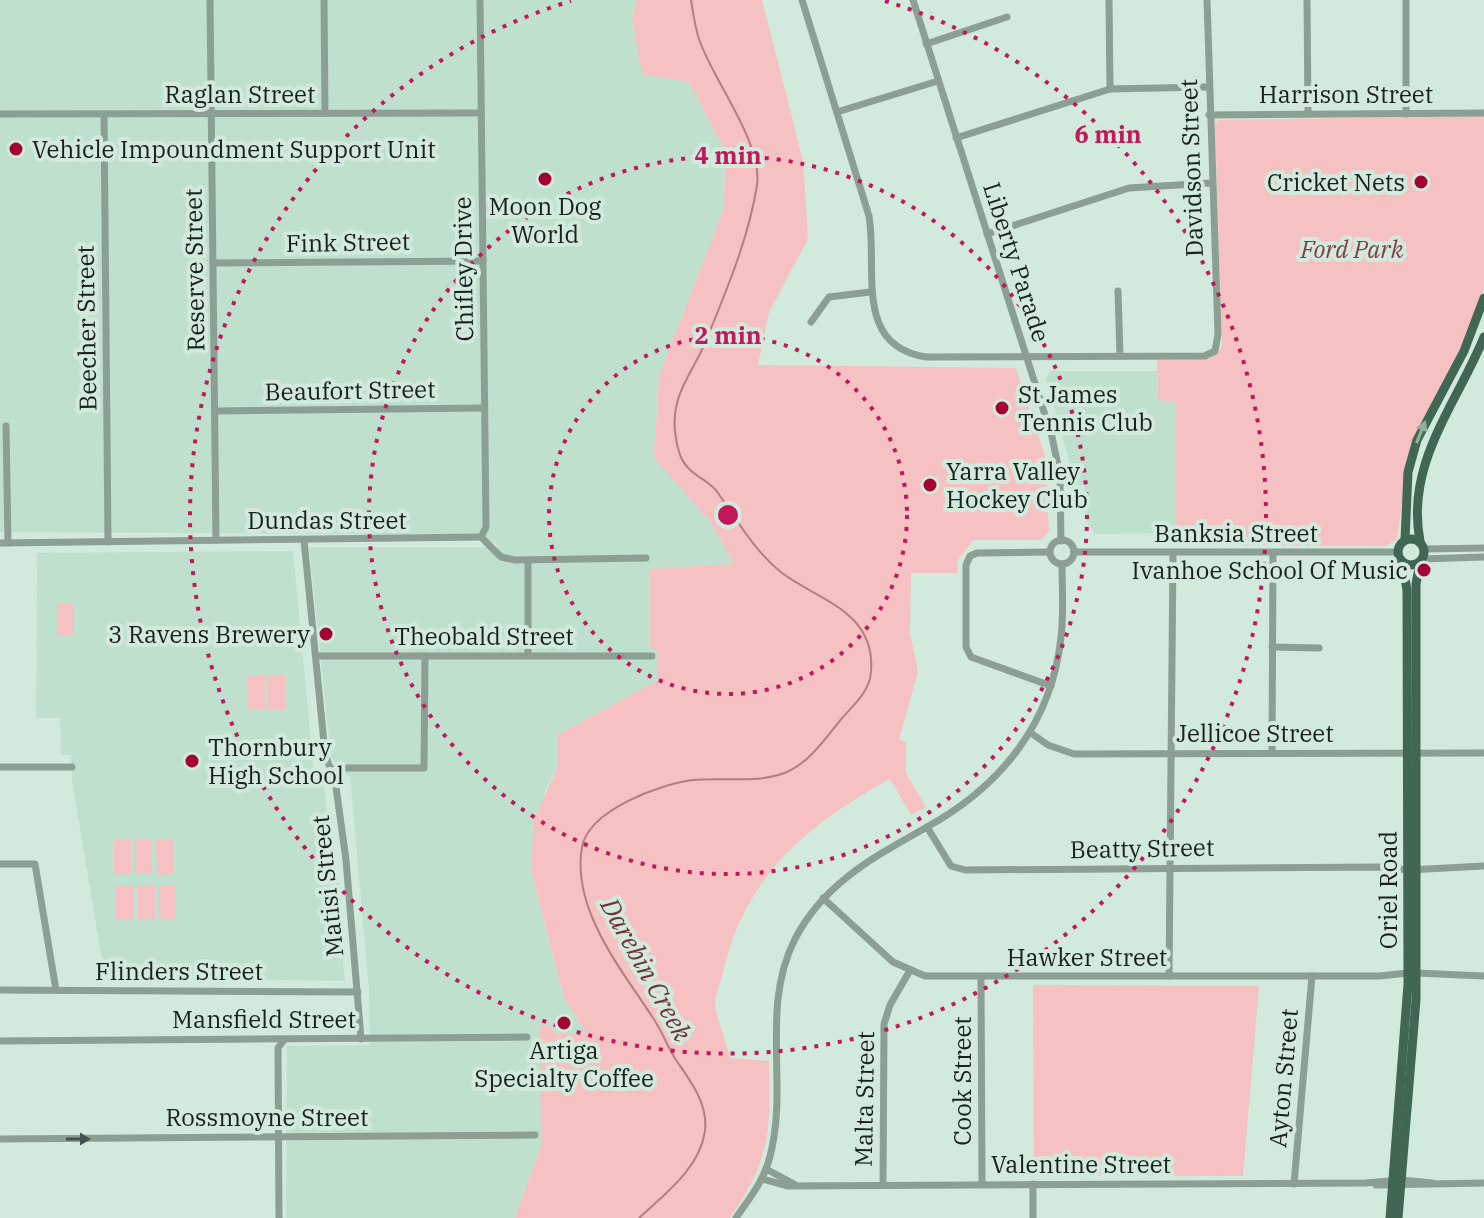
<svg xmlns="http://www.w3.org/2000/svg" width="1484" height="1218" viewBox="0 0 1484 1218" font-family="'IBM Plex Serif',serif">
  <style>
    .built { fill: #bfe0cd }
    .green { fill: #f6c1c3 }
    .lines { fill: none; stroke-linecap: round; stroke-linejoin: round }
    .stream { stroke: #b27f81; stroke-width: 2 }
    .minor { stroke: #8b9f93; stroke-width: 7 }
    .major { stroke: #416753; stroke-width: 9 }
    .oneway { fill: #90af9e }
    .oneway2 { fill: #46534c }
    .ring { fill: none; stroke: #c2185b; stroke-width: 4; stroke-dasharray: 4 8 }
    .poi-dot { fill: #a20333; stroke: #d1eadb; stroke-width: 3 }
    .labels { text-anchor: middle; dominant-baseline: central; stroke-width: 8; stroke-linejoin: round; paint-order: stroke }
    .street-label { font-size: 24px; fill: #18211c; stroke: #d1eadb }
    .poi-label { font-size: 24px; fill: #18211c; stroke: #d1eadb; text-anchor: start }
    .park-label { font-size: 24px; font-style: italic; fill: #823e44; stroke: #d1eadb }
    .water-label { font-size: 26px; font-style: italic; fill: #743239; stroke: #d1eadb }
    .centre { fill: #c2185b; stroke: #d1eadb; stroke-width: 4 }
    .ring-label { font-size: 24px; text-anchor: middle; font-weight: bold; fill: #c2185b; stroke: #d1eadb; stroke-width: 8; stroke-linejoin: round; paint-order: stroke }
  </style>
  <rect width="100%" height="100%" fill="#d1eadb"/>
  <g class="built">
    <polygon points="0,0 637,0 632,19 689,82 725,151 724,208 659,375 654,457 709,520 734,564 649,569 650,647 657,648 658,681 557,735 558,766 545,791 531,870 564,998 587,1034 553,1035 541,1146 515,1218 286,1218 287,1046 370,1045 369,989 350,776 342,775 331,756 309,547 500,547 480,535 0,532"/>
    <polygon points="1050,371 1157,371 1158,400 1176,401 1176,533 1095,534 1085,518 1084,485 1070,485 1069,459 1046,379"/>
    <polygon points="293,551 314,774 323,775 345,981 105,977 72,781 71,755 61,755 60,718 36,718 37,553"/>
  </g>
  <g class="green">
    <path d="M637 0H762L803 161 808 239 769 312 758 365 1016 368 1045 456 1049 532 1041 540H973L958 560 957 573H911L910 633 918 672 899 739 906 743V773L926 807 911 815 890 779C808 824 747 874 724 968 722 979 715 994 715 1005 716 1015 727 1045 730 1058L769 1061C770 1133 772 1156 730 1218H515L541 1146 540 1026H550L554 1034 586 1033 564 998 531 870 534 820 558 766 557 735 657 681V649L650 648 649 569 734 564 709 520 654 458 659 375 724 208 725 151 689 82 642 74 632 19Z"/>
    <polygon points="1484,116 1484,288 1464,341 1434,399 1402,501 1397,539 1386,546 1176,545 1176,402 1158,400 1157,360 1210,359 1222,347 1215,125 1218,120"/>
    <rect x="57" y="604" width="17" height="31"/>
    <rect x="248" y="675" width="17" height="34"/>
    <polygon points="267,675 285,675 285,709 268,709"/>
    <polygon points="131,839 131,874 114,874 113,840"/>
    <polygon points="152,839 152,874 135,874 135,840"/>
    <polygon points="156,840 174,840 174,874 157,875"/>
    <rect x="116" y="885" width="18" height="34"/>
    <rect x="138" y="885" width="17" height="34"/>
    <rect x="159" y="885" width="17" height="34"/>
    <polygon points="1033,985 1259,986 1243,1176 1034,1175"/>
  </g>
  <g class="lines">
    <path class="stream" d="M639 1218C665 1194 700 1168 705 1131 708 1103 691 1082 676 1060 667 1046 662 1031 653 1018 622 970 571 909 582 847 589 810 660 784 693 780 722 777 759 784 787 772 810 762 827 736 843 717 855 704 870 690 871 672 876 612 820 601 782 573 755 552 737 520 718 493 707 477 689 477 680 455 675 441 673 422 676 408 680 385 696 365 705 343 725 294 749 238 757 185 763 142 712 79 699 39 695 27 693 13 691 0"/>
    <g class="minor">
      <polyline points="210,0 216,540"/>
      <polyline points="324,0 325,113"/>
      <polyline points="480,0 486,527 481,537"/>
      <path d="M802 0 869 216C878 269 853 346 926 357L1205 356 1215 351 1218 334 1207 0"/>
      <polyline points="913,0 1052,437 1060,475 1061,541"/>
      <polyline points="1109,0 1110,89"/>
      <polyline points="1307,0 1308,113"/>
      <polyline points="1406,0 1406,114"/>
      <polyline points="926,44 1007,17"/>
      <polyline points="837,112 938,81"/>
      <polyline points="0,114 481,113"/>
      <polyline points="104,114 108,542"/>
      <polyline points="1209,115 1484,113"/>
      <polyline points="956,138 1110,89 1207,87"/>
      <polyline points="987,234 1129,188 1211,183"/>
      <polyline points="213,263 483,261"/>
      <polyline points="1118,291 1120,356"/>
      <polyline points="811,322 829,297 870,292"/>
      <polyline points="216,411 484,408"/>
      <polyline points="6,426 8,543"/>
      <polyline points="481,537 501,557 515,560 646,558"/>
      <polyline points="304,540 325,753 336,787 346,860 361,1039"/>
      <circle cx="1062" cy="552" r="12"/>
      <polyline points="0,543 481,537"/>
      <polyline points="1425,549 1484,548"/>
      <polyline points="1050,552 977,553 970,556 966,565 966,647 971,657 1051,686"/>
      <polyline points="1074,552 1398,552"/>
      <polyline points="1423,559 1484,557"/>
      <polyline points="528,560 528,656"/>
      <polyline points="1272,647 1319,648"/>
      <polyline points="316,656 652,656"/>
      <polyline points="1031,733 1048,745 1074,754 1484,753"/>
      <polyline points="1272,753 1273,553"/>
      <polyline points="0,767 72,767"/>
      <polyline points="331,768 424,768 425,656"/>
      <polyline points="927,827 951,866 965,870 1381,867 1408,870 1484,866"/>
      <polyline points="0,864 35,864 56,990"/>
      <polyline points="823,898 893,962 925,976 1379,976 1408,973"/>
      <polyline points="1416,973 1484,976"/>
      <polyline points="1169,976 1173,554"/>
      <polyline points="981,977 982,1184"/>
      <polyline points="0,990 358,992"/>
      <polyline points="0,1041 527,1037"/>
      <polyline points="0,1139 535,1135"/>
      <polyline points="766,1169 794,1184"/>
      <polyline points="762,1179 788,1186 1365,1183 1401,1180 1432,1183"/>
      <polyline points="883,1184 884,1024 890,1005 909,972"/>
      <polyline points="1033,1184 1033,1218"/>
      <polyline points="1294,1184 1312,976"/>
      <polyline points="1376,1185 1484,1183"/>
      <polyline points="279,1218 278,1048 284,1040"/>
      <path d="M736 1218C748 1200 763 1182 769 1160 790 1087 759 1010 795 939 824 883 874 857 927 827 1001 786 1052 723 1061 637 1064 613 1062 588 1062 564"/>
    </g>
    <g class="major">
      <circle cx="1411" cy="552" r="13"/>
      <polyline points="1405,540 1408,472 1417,440 1464,351 1484,298"/>
      <path d="M1420 541C1405 463 1457 404 1484 337"/>
      <polyline points="1390,1218 1408,984 1407,590 1402,561"/>
      <polyline points="1398,1218 1416,1000 1416,584 1420,562"/>
    </g>
  </g>
  <defs><path id="oneway-solid" d="M-6-.8H1V-3.2L6.5 0L1 3.2V.8H-6Z" transform="scale(2)"/></defs>
  <use class="oneway" href="#oneway-solid" transform="translate(1421 432) rotate(-68)"/>
  <use class="oneway2" href="#oneway-solid" transform="translate(78 1139)"/>
  <g class="ring">
    <circle cx="728" cy="515" r="179"/>
    <circle cx="728" cy="515" r="359"/>
    <path d="M885 1A538 538 0 1 1 571 1"/>
  </g>
  <g class="poi-dot">
    <circle cx="16" cy="149" r="8"/>
    <circle cx="545" cy="179" r="8"/>
    <circle cx="1421" cy="182" r="8"/>
    <circle cx="1002" cy="408" r="8"/>
    <circle cx="930" cy="485" r="8"/>
    <circle cx="1424" cy="570" r="8"/>
    <circle cx="326" cy="634" r="8"/>
    <circle cx="192" cy="761" r="8"/>
    <circle cx="564" cy="1023" r="8"/>
  </g>
  <g class="labels">
    <g class="street-label">
      <text x="240" y="94">Raglan Street</text>
      <text x="1346" y="94">Harrison Street</text>
      <text transform="translate(1191 168) rotate(-92)">Davidson Street</text>
      <text transform="translate(348 242) rotate(-1)">Fink Street</text>
      <text transform="translate(1017 262) rotate(72)">Liberty Parade</text>
      <text transform="translate(463 269) rotate(-91)">Chifley Drive</text>
      <text transform="translate(194 270) rotate(-91)">Reserve Street</text>
      <text transform="translate(86 328) rotate(-91)">Beecher Street</text>
      <text transform="translate(350 390) rotate(-1)">Beaufort Street</text>
      <text x="327" y="520">Dundas Street</text>
      <text x="1236" y="533">Banksia Street</text>
      <text x="484" y="636">Theobald Street</text>
      <text x="1255" y="733">Jellicoe Street</text>
      <text transform="translate(1142 848) rotate(-1)">Beatty Street</text>
      <text transform="translate(327 886) rotate(-96)">Matisi Street</text>
      <text transform="translate(1388 890) rotate(-90)">Oriel Road</text>
      <text x="1087" y="957">Hawker Street</text>
      <text x="179" y="971">Flinders Street</text>
      <text x="264" y="1019">Mansfield Street</text>
      <text transform="translate(1283 1078) rotate(-85)">Ayton Street</text>
      <text transform="translate(962 1081) rotate(-90)">Cook Street</text>
      <text transform="translate(864 1099) rotate(-89)">Malta Street</text>
      <text x="267" y="1117">Rossmoyne Street</text>
      <text x="1081" y="1164">Valentine Street</text>
    </g>
    <g class="poi-label">
      <text x="32" y="149">Vehicle Impoundment Support Unit</text>
      <text x="1405" y="182" text-anchor="end">Cricket Nets</text>
      <text x="545" y="206" text-anchor="middle">Moon Dog<tspan x="545" dy="28">World</tspan></text>
      <text x="1018" y="394">St James<tspan x="1018" dy="28">Tennis Club</tspan></text>
      <text x="946" y="471">Yarra Valley<tspan x="946" dy="28">Hockey Club</tspan></text>
      <text x="1408" y="570" text-anchor="end">Ivanhoe School Of Music</text>
      <text x="310" y="634" text-anchor="end">3 Ravens Brewery</text>
      <text x="208" y="747">Thornbury<tspan x="208" dy="28">High School</tspan></text>
      <text x="564" y="1050" text-anchor="middle">Artiga<tspan x="564" dy="28">Specialty Coffee</tspan></text>
    </g>
    <g class="park-label">
      <text x="1352" y="249">Ford Park</text>
    </g>
    <g class="water-label">
      <text transform="translate(647 969) rotate(61)">Darebin Creek</text>
    </g>
  </g>
  <circle cx="728" cy="515" r="12" class="centre"/>
  <g class="ring-label">
    <text x="1108" y="143">6 min</text>
    <text x="728" y="164">4 min</text>
    <text x="728" y="344">2 min</text>
  </g>
</svg>
